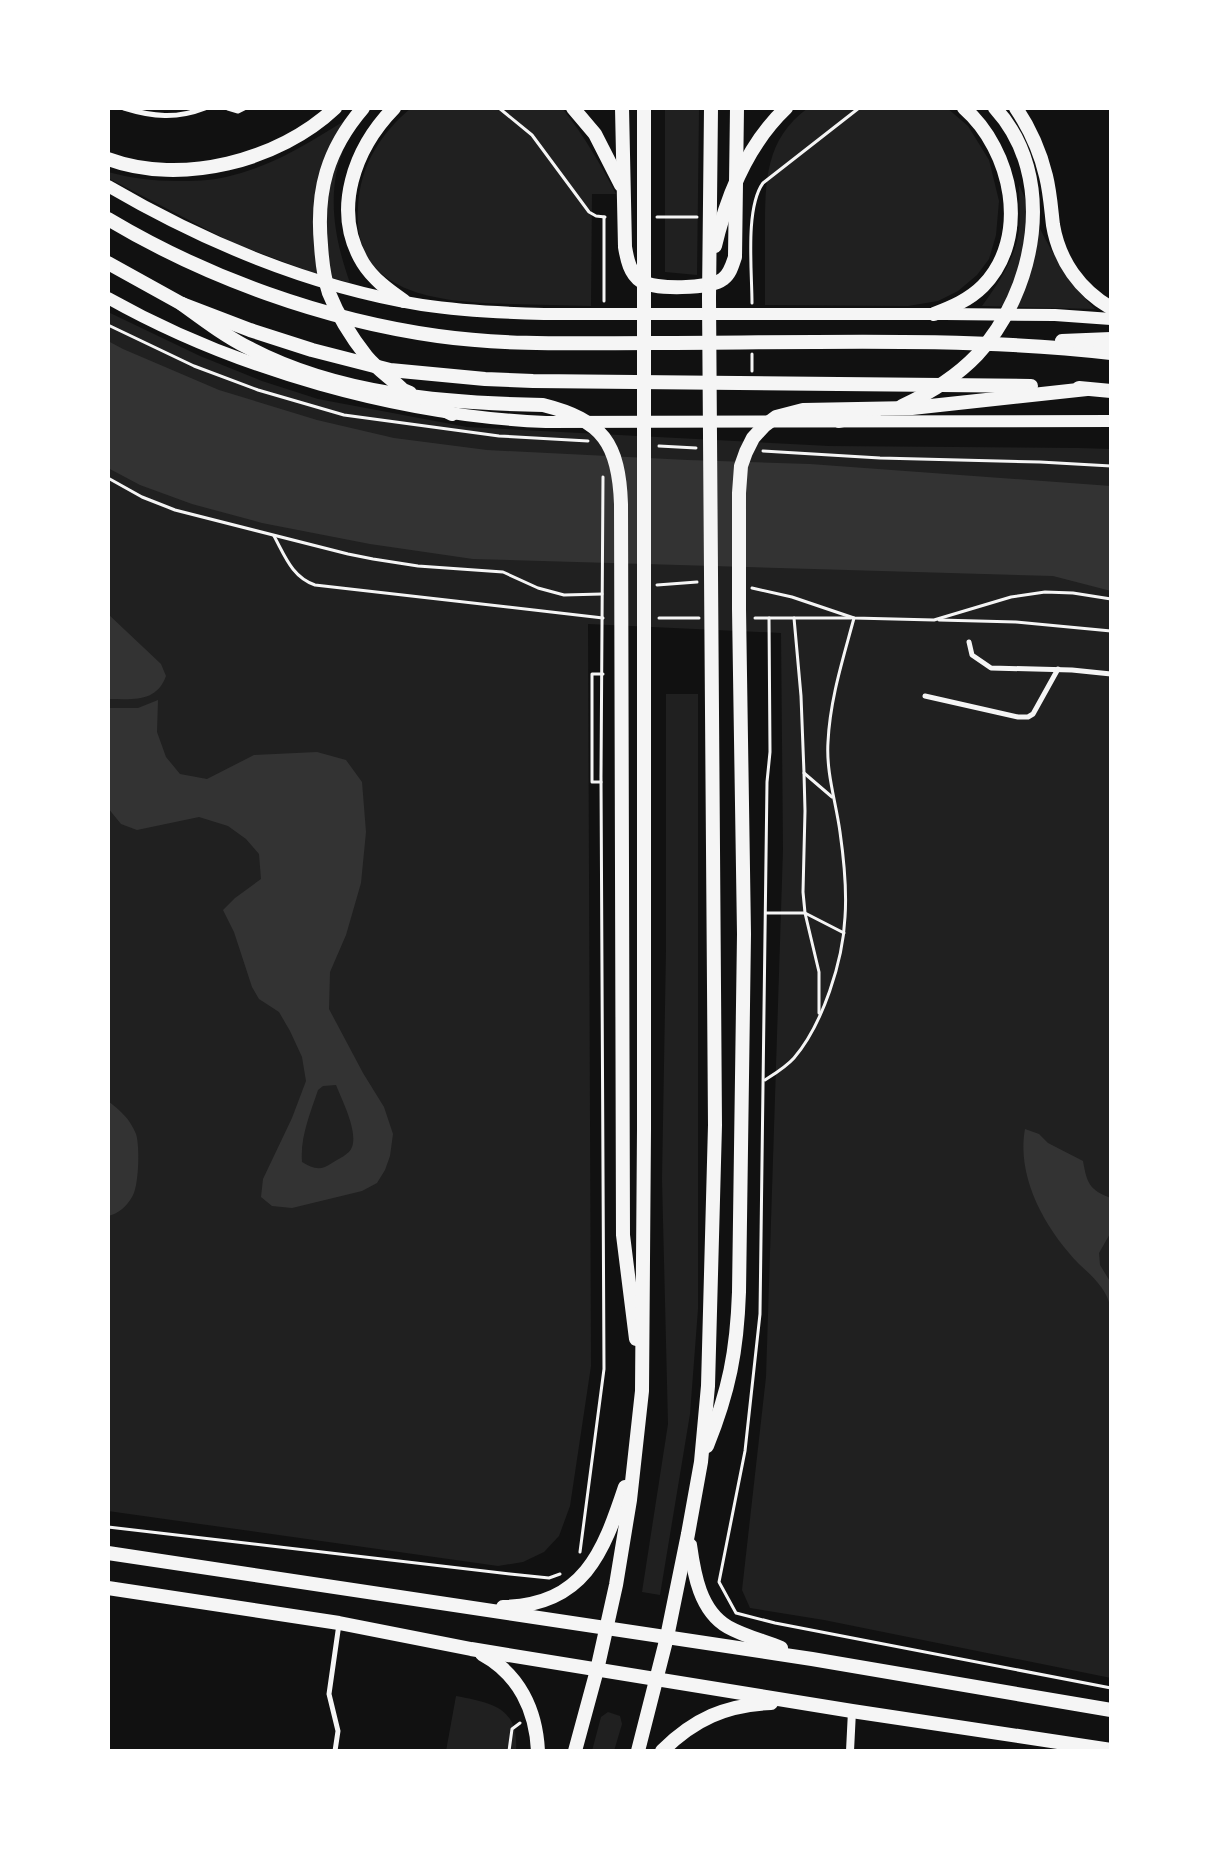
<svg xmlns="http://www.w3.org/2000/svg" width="1219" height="1859" viewBox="0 0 1219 1859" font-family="'PT Sans',sans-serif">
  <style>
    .green { fill: #202020 }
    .water { fill: #333; fill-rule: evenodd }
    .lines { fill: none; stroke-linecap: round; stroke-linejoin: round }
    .path { stroke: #f5f5f5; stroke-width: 3 }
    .service { stroke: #f5f5f5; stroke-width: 5 }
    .minor { stroke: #f5f5f5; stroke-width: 8 }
    .secondary { stroke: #f5f5f5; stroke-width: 12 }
    .primary { stroke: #f5f5f5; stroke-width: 14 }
  </style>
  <rect width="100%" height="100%" fill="#111"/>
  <g class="green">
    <path d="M365 108H370C362 119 351 131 346 144 325 189 334 238 350 283L308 271 231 242 108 178V172C130 178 153 181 176 181 192 181 210 181 226 177 277 166 321 135 365 108Z"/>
    <path d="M411 108 563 109C584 136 600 163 616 194H592L591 306C564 305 537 305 511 304 445 302 351 298 358 207 360 166 380 134 411 108Z"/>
    <polygon points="665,108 699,108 697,275 665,272"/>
    <path d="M808 108H947L968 126 989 160 999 201 996 235 989 259 977 275 958 291 938 301 908 306 765 305C765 280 765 255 765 230 765 182 765 139 808 108Z"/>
    <path d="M1019 185C1040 230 1060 274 1095 309L982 306C998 284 1015 259 1019 231 1021 216 1019 200 1019 185Z"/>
    <polygon points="108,312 200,356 262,381 318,399 467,427 829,446 1079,448 1111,449 1111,1678 824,1620 750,1608 742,1590 766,1377 783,849 781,633 588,624 591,1366 570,1506 559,1536 544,1552 523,1562 498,1566 108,1511"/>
    <polygon points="666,694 698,694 698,1309 690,1414 660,1595 642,1592 668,1424 662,1179 666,950"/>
    <path d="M456 1696C492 1703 519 1707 516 1751H446Z"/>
    <polygon points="608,1712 620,1716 622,1724 614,1751 592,1751 601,1717"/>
  </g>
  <g class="water">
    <polygon points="108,341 123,349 219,390 317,420 394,438 487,450 688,460 810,464 1111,486 1111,591 1053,576 473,559 370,544 262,523 192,504 140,485 108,468"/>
    <path d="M108 614 161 664 166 676C156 703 133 699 108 699Z"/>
    <path d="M158 700 157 732 166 757 180 774 207 779 254 755 317 752 346 760 362 782 366 832 361 883 346 935 330 972 329 1009 363 1073 384 1107 393 1134 390 1156 385 1170 377 1183 362 1191 292 1208 272 1206 261 1197 263 1179 292 1118 306 1081 302 1057 290 1031 279 1012 259 999 252 987 234 932 223 910 235 898 261 879 259 854 246 839 228 826 199 817 137 830 121 824 108 808V708H138ZM336 1085C342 1100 358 1131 352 1147 350 1154 338 1159 332 1163 321 1171 313 1169 302 1162 300 1137 310 1114 318 1090L323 1086Z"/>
    <path d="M108 1101C121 1111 130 1119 136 1134 140 1146 139 1187 132 1197 127 1206 118 1214 108 1216Z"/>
    <path d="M1025 1129 1039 1134 1048 1143 1083 1161C1087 1183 1089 1190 1111 1198V1232L1099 1253 1100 1265 1111 1283V1309C1107 1289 1093 1277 1079 1264 1046 1230 1016 1178 1025 1129Z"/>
  </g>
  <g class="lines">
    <g class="path">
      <polyline points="499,108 532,135 589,212 596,216 605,217"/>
      <polyline points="657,217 697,217"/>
      <polyline points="604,301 604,217"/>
      <path d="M752 303C752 271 745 208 763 183L859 108"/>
      <polyline points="108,325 194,366 258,390 344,415 499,436 588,441"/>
      <polyline points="752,371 752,354"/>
      <polyline points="659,446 696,448"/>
      <polyline points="763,451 880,458 1040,462 1111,466"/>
      <polyline points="108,478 142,497 175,510 348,554 373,559 418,566 503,572 538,588 564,595 602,594"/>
      <path d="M274 536C285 556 292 577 315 585L603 618"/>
      <polyline points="657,585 697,582"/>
      <polyline points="752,588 792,597 854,618 934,620 1011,597 1045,592 1073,593 1111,599"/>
      <polyline points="659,618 699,618"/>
      <polyline points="755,618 851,618"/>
      <polyline points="769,618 770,752 767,782 760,1314 745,1451 719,1582 736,1613 775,1623 1111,1688"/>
      <polyline points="794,618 801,696 804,773 805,811 803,892 805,913 819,972 819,1013"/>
      <polyline points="939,620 1016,622 1111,631"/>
      <polyline points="804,773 832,797"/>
      <polyline points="601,782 592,782 592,674 603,674"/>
      <polyline points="766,913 805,913 844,933"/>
      <path d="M765 1080C776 1073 786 1067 794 1058 823 1024 843 961 845 917 847 889 844 860 840 832 836 802 826 773 828 742 830 699 843 659 854 618"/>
      <polyline points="108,1527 510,1574 549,1578 560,1574"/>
      <polyline points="580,1552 604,1369 601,777 603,477"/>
      <polyline points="509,1751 512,1729 520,1723"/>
    </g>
    <g class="service">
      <path d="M124 108C153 117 177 119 205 108"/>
      <polyline points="228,108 238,111 244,108"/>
      <polyline points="969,642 972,655 991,668 1072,670 1111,674"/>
      <polyline points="925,696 1018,717 1028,717 1033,714 1058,669"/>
      <polyline points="335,1751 338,1731 329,1694 339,1624"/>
    </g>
    <polyline class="minor" points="850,1751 852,1711"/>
    <g class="secondary">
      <path d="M108 186C204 242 311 287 422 305 462 311 503 313 544 314H945L1055 315 1111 319"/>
      <path d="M108 298C236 370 400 416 546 422L1111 421"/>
    </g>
    <g class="primary">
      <path d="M363 108C327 150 316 191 321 245 322 261 324 278 329 293 338 316 352 338 367 357 377 369 392 379 403 390L410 393"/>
      <path d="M394 108C355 148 331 210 363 263 373 279 388 290 404 301"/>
      <polyline points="573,108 595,134 621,185"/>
      <path d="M622 108 625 247C627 259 630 274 641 281 654 290 710 289 723 279 730 274 732 266 735 257L737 108"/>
      <path d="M1016 108C1030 129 1040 151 1046 176 1050 192 1051 208 1053 225 1059 261 1080 290 1111 308"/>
      <path d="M108 159C181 186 279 161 335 108"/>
      <path d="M108 219C207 278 324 320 438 336 510 346 583 343 656 343 807 343 960 336 1111 353"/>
      <path d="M715 246C727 195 747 145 786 108"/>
      <polyline points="108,263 182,304 250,330 312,350 390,370 485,379 533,381 1031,386"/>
      <path d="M182 304C204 320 225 336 249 348 338 395 444 403 543 405 603 420 619 444 621 504L623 1235 636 1339"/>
      <path d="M934 314C952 307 969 300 983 286 1031 237 1012 150 964 108"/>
      <polyline points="1062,341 1111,339"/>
      <polyline points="1079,388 1111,391"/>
      <polyline points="428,402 452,414"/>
      <path d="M902 406C930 393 956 377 977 355 1036 291 1058 177 995 108"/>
      <polyline points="839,421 874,414"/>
      <path d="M707 1446C729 1391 737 1351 739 1292L744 934 739 609V493L741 466 746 452 753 438 764 426 776 417 803 410 912 408 1087 389"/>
      <path d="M690 1545C694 1574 700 1611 728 1627 744 1636 764 1641 781 1648"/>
      <polyline points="108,1553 812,1659 1111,1710"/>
      <polyline points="108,1588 339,1623 471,1649 852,1711 1111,1750"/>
      <path d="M503 1607C584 1605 603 1553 625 1487"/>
      <path d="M482 1654C519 1674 536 1710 538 1751"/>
      <polyline points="575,1751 597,1670 616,1585 630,1500 642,1391 644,1129 644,108"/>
      <polyline points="638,1751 667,1637 688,1534 701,1462 708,1386 715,1125 709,298 711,108"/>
      <path d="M662 1751C694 1719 726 1705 771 1703"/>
    </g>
  </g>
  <rect width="1219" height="1859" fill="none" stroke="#ffffff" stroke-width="220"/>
</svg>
